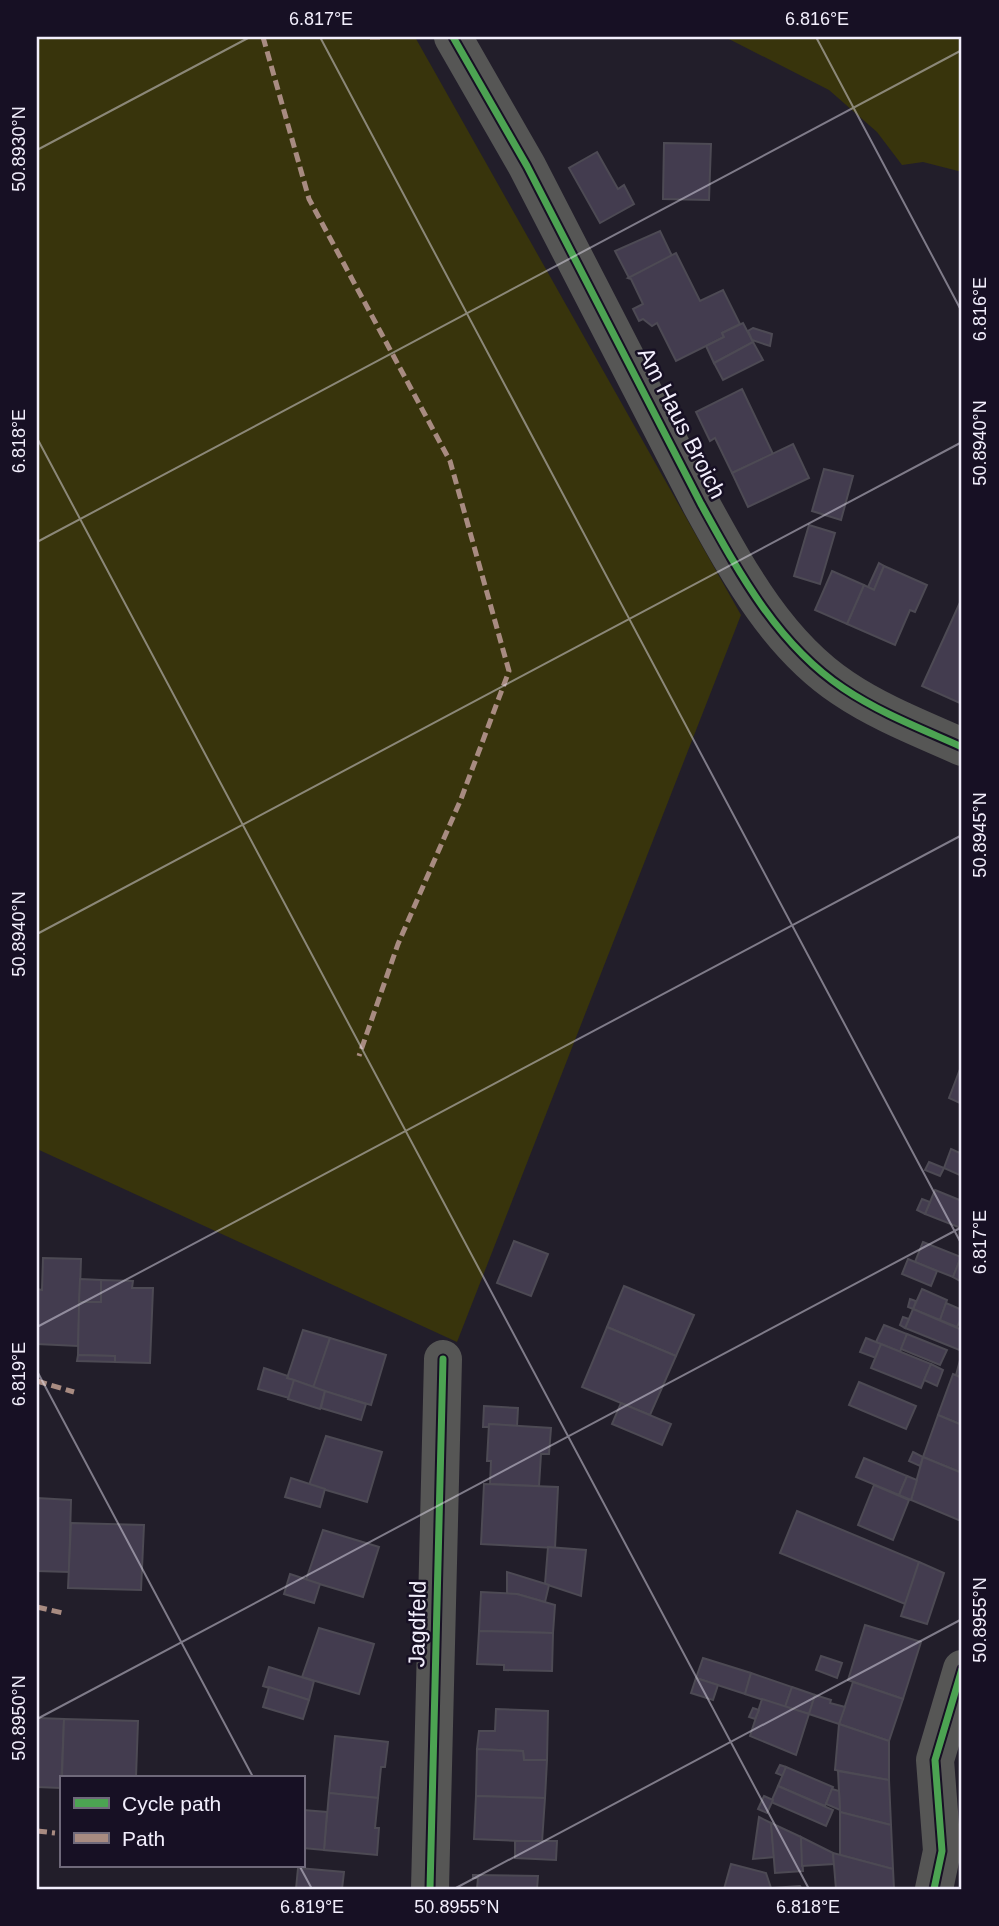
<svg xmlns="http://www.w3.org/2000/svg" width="999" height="1926" viewBox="0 0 999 1926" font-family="Helvetica,sans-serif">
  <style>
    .green { fill: #38340c }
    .building { fill: #433c4f; stroke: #4d4a54; stroke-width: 2 }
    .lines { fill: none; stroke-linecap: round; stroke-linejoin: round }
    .minor { stroke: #565655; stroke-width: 38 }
    .quiet { stroke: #a88b81; stroke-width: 5; stroke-dasharray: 10 5; stroke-linecap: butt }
    .cycleway-casing { stroke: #171024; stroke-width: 11 }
    .cycleway { stroke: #4ca352; stroke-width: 7 }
    .ticks { fill: none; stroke: #f2eefc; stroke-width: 2; stroke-opacity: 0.45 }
    .labels { text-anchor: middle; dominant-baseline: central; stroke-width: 5; stroke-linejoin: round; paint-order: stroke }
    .street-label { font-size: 23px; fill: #f2eefc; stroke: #171024 }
    .neatline { fill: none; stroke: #f2eefc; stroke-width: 2.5 }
    .ticks-label { font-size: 18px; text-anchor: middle; fill: #f2eefc }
  </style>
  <rect width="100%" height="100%" fill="#221e2a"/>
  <g class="green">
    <polygon points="37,37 415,37 741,615 457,1342 37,1149"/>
    <polygon points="725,37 962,37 962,172 923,162 902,165 877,132 829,90"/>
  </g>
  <g class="building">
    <polygon points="664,143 711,144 709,200 663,199"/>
    <polygon points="597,152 618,189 624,185 634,204 600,223 569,168"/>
    <polygon points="660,231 672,256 629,278 615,251"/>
    <polygon points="676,253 700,301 723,290 740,324 722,333 724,337 676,361 657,323 652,326 643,319 639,321 633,309 643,304 631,279 628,278"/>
    <polygon points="743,323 753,342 714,363 706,346 724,337 722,333"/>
    <polygon points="753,328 772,334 770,346 752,340 748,331"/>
    <polygon points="753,342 763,360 723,380 714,363"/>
    <polygon points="742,389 773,454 732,473 715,438 710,441 696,412"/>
    <polygon points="793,444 809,478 748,507 732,473"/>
    <polygon points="824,469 853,476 841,520 812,511"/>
    <polygon points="809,525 835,533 820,584 794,576"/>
    <polygon points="879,563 884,566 874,590 868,587"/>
    <polygon points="884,566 927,585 915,612 910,610 895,645 847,624 864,585 874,590"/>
    <polygon points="832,571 864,585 847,624 815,610"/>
    <polygon points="962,598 962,704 922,686"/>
    <polygon points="962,1064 962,1104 949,1098"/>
    <polygon points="951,1149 962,1154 962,1176 944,1168"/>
    <polygon points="929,1162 944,1168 940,1176 925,1170"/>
    <polygon points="935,1190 962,1201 961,1228 925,1214"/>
    <polygon points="922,1199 930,1202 925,1214 917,1210"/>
    <polygon points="514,1241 548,1254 531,1296 497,1283"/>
    <polygon points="923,1242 961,1257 953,1277 915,1262"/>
    <polygon points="961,1257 962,1258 962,1282 953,1277"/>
    <polygon points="43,1258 81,1259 78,1346 37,1344 37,1289 42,1290"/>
    <polygon points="908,1259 937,1271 931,1286 902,1274"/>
    <polygon points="80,1279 101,1280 101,1302 79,1302"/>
    <polygon points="101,1280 133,1281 132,1288 153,1288 150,1363 115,1362 115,1356 78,1355 79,1302 101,1302"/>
    <polygon points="624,1286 694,1315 676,1356 607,1327"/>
    <polygon points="922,1289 947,1300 940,1320 913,1309"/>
    <polygon points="910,1299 916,1301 913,1309 908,1307"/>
    <polygon points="946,1303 962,1310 962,1317 957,1327 940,1320"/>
    <polygon points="913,1309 962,1330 962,1351 905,1328"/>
    <polygon points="903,1317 909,1319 905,1328 900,1325"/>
    <polygon points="884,1325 907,1334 900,1352 876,1342"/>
    <polygon points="607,1327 676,1356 650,1415 582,1387"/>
    <polygon points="303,1330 330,1338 314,1387 287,1378"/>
    <polygon points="907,1334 947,1350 940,1365 901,1349"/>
    <polygon points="330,1338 386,1355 371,1405 313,1388"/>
    <polygon points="866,1338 881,1344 876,1358 860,1352"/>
    <polygon points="881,1344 931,1364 921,1388 871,1368"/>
    <polygon points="962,1353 962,1378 956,1375"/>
    <polygon points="78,1355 115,1356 115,1362 77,1361"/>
    <polygon points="931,1364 943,1370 937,1386 924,1380"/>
    <polygon points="264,1368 288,1376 287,1378 294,1380 289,1398 258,1389"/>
    <polygon points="953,1374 962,1378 962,1425 938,1415"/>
    <polygon points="294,1380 325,1391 320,1409 288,1399"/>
    <polygon points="859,1382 916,1406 906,1429 849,1405"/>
    <polygon points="325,1391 366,1404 361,1420 321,1408"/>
    <polygon points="621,1403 671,1424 662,1445 612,1424"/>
    <polygon points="484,1406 518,1408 517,1426 489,1424 489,1427 483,1427"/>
    <polygon points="938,1415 962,1425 962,1473 923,1457"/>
    <polygon points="489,1424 551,1428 549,1454 541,1454 539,1486 490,1484 491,1461 487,1461"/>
    <polygon points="326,1436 382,1452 367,1502 309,1485"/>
    <polygon points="913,1452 923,1457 920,1466 909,1461"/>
    <polygon points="923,1457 962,1473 961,1521 911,1500"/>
    <polygon points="864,1458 907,1476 899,1495 856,1477"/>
    <polygon points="907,1476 917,1480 911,1500 899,1495"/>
    <polygon points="291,1478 325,1489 320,1507 285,1497"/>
    <polygon points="484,1484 558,1487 555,1548 481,1544"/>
    <polygon points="874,1485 909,1500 893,1540 858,1525"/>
    <polygon points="37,1498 71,1500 69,1572 37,1571"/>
    <polygon points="797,1511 919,1562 905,1604 780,1553"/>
    <polygon points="71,1523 144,1525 141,1590 68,1588"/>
    <polygon points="323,1530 379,1547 363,1597 306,1580"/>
    <polygon points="548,1547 586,1550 581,1596 545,1584"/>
    <polygon points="919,1562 944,1573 927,1624 901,1616"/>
    <polygon points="507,1572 549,1585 545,1602 517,1594 507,1594"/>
    <polygon points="290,1574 320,1584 314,1603 284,1594"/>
    <polygon points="481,1592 517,1594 555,1605 553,1633 479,1631"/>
    <polygon points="865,1625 921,1642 903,1699 848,1680"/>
    <polygon points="319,1628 374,1644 359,1694 302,1677"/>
    <polygon points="479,1631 553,1633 552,1671 504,1670 504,1665 477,1664"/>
    <polygon points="821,1656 842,1663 837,1678 816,1670"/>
    <polygon points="703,1658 751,1673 745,1694 696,1678"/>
    <polygon points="269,1667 314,1681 309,1700 263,1686"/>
    <polygon points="751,1673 792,1687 785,1707 745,1694"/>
    <polygon points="696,1678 718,1685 713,1700 691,1693"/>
    <polygon points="853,1682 903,1699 889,1741 839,1724"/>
    <polygon points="269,1687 309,1700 303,1719 263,1707"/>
    <polygon points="792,1687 815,1695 809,1714 785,1707"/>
    <polygon points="815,1695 831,1700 830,1703 845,1707 839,1724 809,1714"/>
    <polygon points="762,1699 809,1714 796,1755 750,1736"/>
    <polygon points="753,1708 759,1710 755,1719 749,1717"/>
    <polygon points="496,1709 548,1711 547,1760 524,1760 523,1751 477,1749 479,1731 495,1731"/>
    <polygon points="37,1718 64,1719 61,1788 37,1787"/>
    <polygon points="64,1719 138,1721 136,1777 62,1777"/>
    <polygon points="839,1724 889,1741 889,1780 835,1770"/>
    <polygon points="335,1736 388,1742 385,1767 381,1767 378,1798 329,1793"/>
    <polygon points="477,1749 523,1751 524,1760 547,1760 545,1798 476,1796"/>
    <polygon points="780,1765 786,1767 783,1776 776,1773"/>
    <polygon points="786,1767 833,1787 825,1806 778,1786"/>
    <polygon points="838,1771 889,1780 891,1825 840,1812"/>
    <polygon points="778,1786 833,1810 826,1826 771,1802"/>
    <polygon points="832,1789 839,1791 840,1810 826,1804"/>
    <polygon points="329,1793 378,1798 375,1828 379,1828 377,1855 324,1850"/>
    <polygon points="476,1796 545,1798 542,1842 474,1839"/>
    <polygon points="764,1796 773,1800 767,1813 758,1809"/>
    <polygon points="303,1810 327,1812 324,1850 303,1848"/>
    <polygon points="840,1812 891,1825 893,1869 840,1855"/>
    <polygon points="759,1817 771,1823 774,1857 753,1859"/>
    <polygon points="771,1823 801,1837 803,1871 775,1873"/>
    <polygon points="801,1837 833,1853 834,1864 802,1866"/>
    <polygon points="515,1841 557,1841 556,1860 515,1858"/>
    <polygon points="833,1853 893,1869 894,1889 836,1889"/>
    <polygon points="731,1864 766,1873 771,1888 800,1886 802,1889 724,1889"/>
    <polygon points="298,1868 344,1872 342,1889 296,1889"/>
    <polygon points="473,1875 538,1876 537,1889 477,1889 478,1878 473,1878"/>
  </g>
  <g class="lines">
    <g class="minor">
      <path d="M453 37 527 166 701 504C738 571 777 644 843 688 880 713 922 729 962 747"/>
      <polyline points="430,1889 443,1359"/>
      <polyline points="934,1889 942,1851 935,1760 962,1669"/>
    </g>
    <g class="quiet">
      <polyline points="263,37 309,199 450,461 509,671 461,799 398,944 359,1056"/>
      <polyline points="370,37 383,37"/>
      <polyline points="37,1381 74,1392"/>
      <polyline points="37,1607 63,1613"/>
      <polyline points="37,1831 55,1833"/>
    </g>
    <defs>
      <g id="cycleway">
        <path d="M453 37 527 166 701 504C738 571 777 644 843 688 880 713 922 729 962 747"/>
        <polyline points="430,1889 443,1359"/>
        <polyline points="934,1889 942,1851 935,1760 962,1669"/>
      </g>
    </defs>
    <use href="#cycleway" class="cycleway-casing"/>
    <use href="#cycleway" class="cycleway"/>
  </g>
  <path class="ticks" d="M320 37 962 1245M816 37 962 312M37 150 250 37M37 438 809 1889M37 542 962 50M37 934 962 442M37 1327 962 835M37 1371 253 1777M37 1719 962 1227M299 1865 312 1889M454 1889 962 1619"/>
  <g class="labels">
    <g class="street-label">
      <text transform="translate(682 423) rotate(63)">Am Haus Broich</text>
      <text transform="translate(417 1624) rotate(-89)">Jagdfeld</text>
    </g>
  </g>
  <rect width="999" height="1926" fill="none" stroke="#171024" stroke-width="77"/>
  <rect x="60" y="1776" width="245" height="91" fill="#171024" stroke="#6f697a" stroke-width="2"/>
  <rect x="74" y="1798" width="35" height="10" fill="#4ca352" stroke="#6f697a" stroke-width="2"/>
  <text x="122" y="1811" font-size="21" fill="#f2eefc">Cycle path</text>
  <rect x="74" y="1833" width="35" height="10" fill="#a88b81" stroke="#6f697a" stroke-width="2"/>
  <text x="122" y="1846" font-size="21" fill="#f2eefc">Path</text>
  <rect x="38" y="38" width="922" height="1850" class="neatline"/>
  <g class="ticks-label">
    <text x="321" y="25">6.817°E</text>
    <text x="817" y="25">6.816°E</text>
    <text transform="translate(19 149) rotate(-90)" y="6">50.8930°N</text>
    <text transform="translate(980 309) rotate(-90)" y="6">6.816°E</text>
    <text transform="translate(19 441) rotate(-90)" y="6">6.818°E</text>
    <text transform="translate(980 443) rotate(-90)" y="6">50.8940°N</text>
    <text transform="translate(980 835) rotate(-90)" y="6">50.8945°N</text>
    <text transform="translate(19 934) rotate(-90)" y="6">50.8940°N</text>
    <text transform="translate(980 1242) rotate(-90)" y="6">6.817°E</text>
    <text transform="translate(19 1374) rotate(-90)" y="6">6.819°E</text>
    <text transform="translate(980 1620) rotate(-90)" y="6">50.8955°N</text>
    <text transform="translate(19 1718) rotate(-90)" y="6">50.8950°N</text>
    <text x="312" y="1913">6.819°E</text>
    <text x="457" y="1913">50.8955°N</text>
    <text x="808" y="1913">6.818°E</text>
  </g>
</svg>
